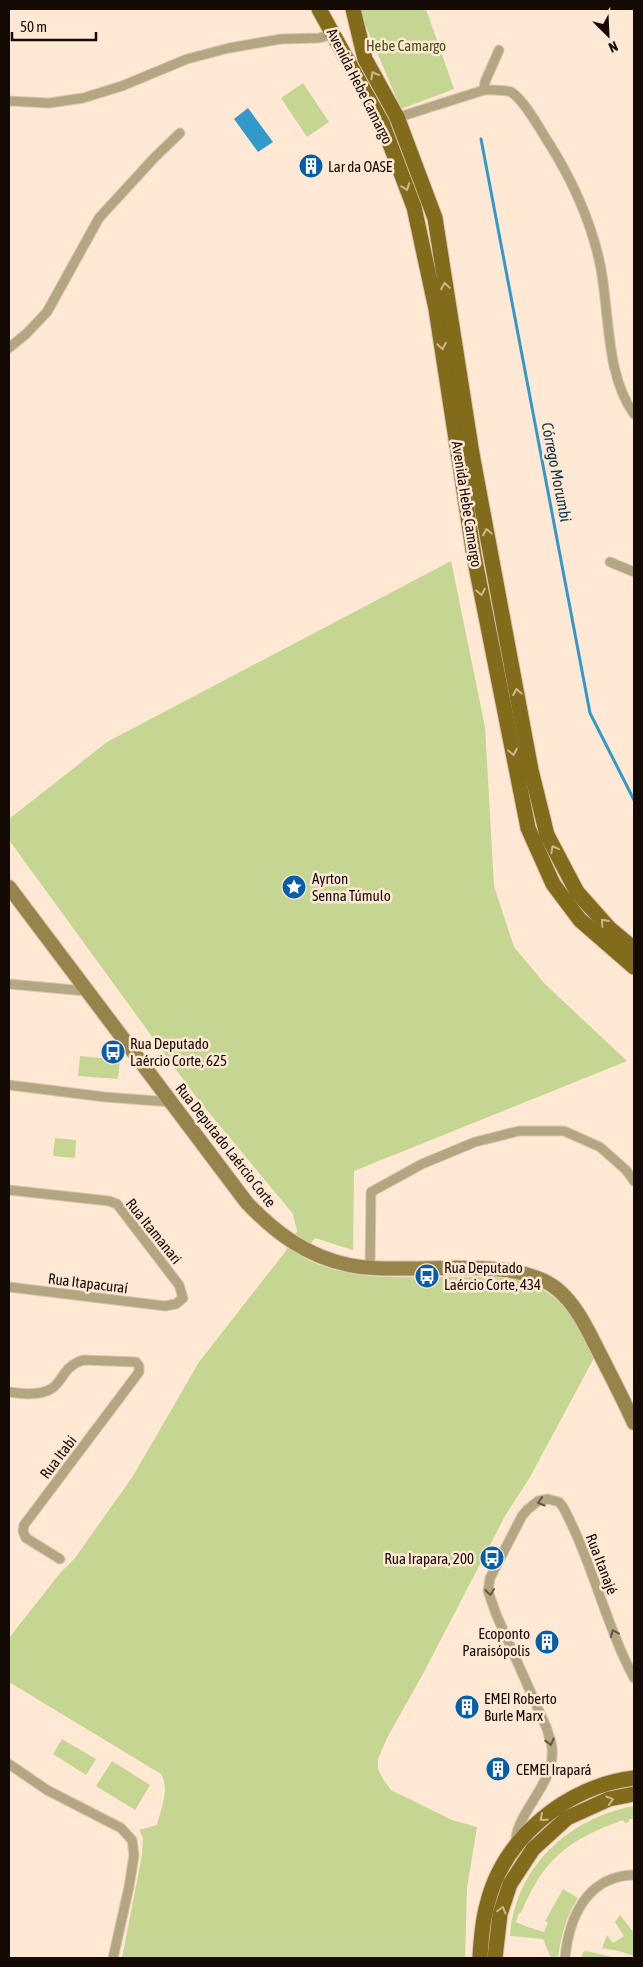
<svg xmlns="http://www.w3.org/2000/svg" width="643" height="1967" viewBox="0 0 643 1967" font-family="'Asap Condensed',sans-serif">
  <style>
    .green { fill: #c5d693 }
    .water { fill: #3399cb }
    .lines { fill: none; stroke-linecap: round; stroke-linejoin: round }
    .stream { stroke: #3399cb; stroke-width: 3 }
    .street-casing { stroke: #d9c4b3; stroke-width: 11 }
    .secondary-casing { stroke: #d9c4b3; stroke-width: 16 }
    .primary-casing { stroke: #d9c4b3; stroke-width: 17 }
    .street { stroke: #b3a782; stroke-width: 9 }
    .secondary { stroke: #97844b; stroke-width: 14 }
    .primary { stroke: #826b1a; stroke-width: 15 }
    .oneway { stroke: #cdb68a }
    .oneway2 { stroke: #635842 }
    .labels { text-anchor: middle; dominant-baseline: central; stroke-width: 5; stroke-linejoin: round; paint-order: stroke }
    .park-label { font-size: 15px; fill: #495515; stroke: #ffe8d4 }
    .street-label { font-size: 15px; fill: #130a03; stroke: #ffe8d4 }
    .poi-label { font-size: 15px; fill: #130a03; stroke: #ffe8d4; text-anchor: start }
    .water-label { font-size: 16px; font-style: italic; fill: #053247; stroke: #ffe8d4 }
  </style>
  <rect width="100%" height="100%" fill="#ffe8d4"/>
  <g class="green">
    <polygon points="362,9 426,9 454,89 401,109 362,17"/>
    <polygon points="303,83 329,122 307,137 281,98"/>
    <path d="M451 561 485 727 494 886 514 947 545 984 627 1061 354 1171 353 1250 315 1238 301 1256C348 1284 416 1276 469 1277 498 1277 528 1276 552 1296 573 1312 582 1335 594 1358L530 1477 505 1516 424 1672 387 1738 378 1759V1769L383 1779 391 1790 452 1820 477 1827 467 1888 465 1958H122L142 1855 143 1838 139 1830 157 1825C161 1808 170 1790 161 1774L9 1682V1638L60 1573 75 1558 133 1476 199 1362 285 1252 297 1231 293 1214 196 1097 9 840V819L107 742Z"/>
    <polygon points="80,1056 120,1060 118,1079 78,1076"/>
    <polygon points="55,1138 76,1140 75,1158 53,1156"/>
    <polygon points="62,1739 96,1759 86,1775 53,1754"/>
    <polygon points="112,1761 150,1785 135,1810 96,1786"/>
    <path d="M634 1806V1819H629V1822L625 1823 623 1820C568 1840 544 1858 521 1913H519L516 1922 525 1926 544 1932 548 1923 545 1921 563 1889 578 1898C566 1916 561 1936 558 1958H551L543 1939 510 1936C515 1867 569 1818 634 1806Z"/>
    <polygon points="620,1915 634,1933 634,1956 619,1951 602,1948 607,1935 613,1943 624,1936 615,1922"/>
    <polygon points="586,1951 617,1958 582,1958 583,1952"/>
  </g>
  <polygon class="water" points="248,108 273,142 258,152 234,119"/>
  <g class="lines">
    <polyline class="stream" points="481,139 590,713 634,800"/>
    <defs>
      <g id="street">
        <path d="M484 90C492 90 504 89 511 92 523 99 537 124 545 137 571 177 590 217 600 264 610 312 605 374 634 414"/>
        <polyline points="9,101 49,103 83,98 122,86 187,59 229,48 281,39 319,38 333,34"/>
        <polyline points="393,119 484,90 485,82 499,50"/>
        <polyline points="9,348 26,334 47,312 99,218 155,157 180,133"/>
        <polyline points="610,562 634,572"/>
        <polyline points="9,984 86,991"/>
        <polyline points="9,1085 105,1097 171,1102"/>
        <polyline points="9,1190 109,1201 117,1204 179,1285 183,1298 176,1304 165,1306 9,1287"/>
        <polyline points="370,1268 371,1192 422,1164 475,1142 519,1131 564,1131 600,1147 626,1170 634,1181"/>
        <path d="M9 1392C22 1394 39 1396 51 1389 64 1381 62 1367 83 1360L136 1362 139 1366V1372L24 1525 23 1531 26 1538 60 1559"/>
        <polyline points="9,1764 47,1790 121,1828 132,1840 134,1855 129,1887 113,1958"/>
        <path d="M516 1846C512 1815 556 1785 552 1748 552 1742 548 1735 547 1729L496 1614 488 1591 490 1578 522 1516 527 1510 538 1501 548 1499 559 1502 563 1507C592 1561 605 1623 634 1678"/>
        <path d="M565 1958C569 1917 587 1876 634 1875"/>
      </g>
      <path id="secondary" d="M9 887 247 1203C276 1233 306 1256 349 1265 407 1277 511 1252 557 1289 578 1306 590 1335 602 1358 613 1380 624 1401 634 1423"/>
      <g id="primary">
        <polyline points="319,9 382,123 414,207 436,309 474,556 528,828 553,884 580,920 634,967"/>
        <polyline points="353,9 365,59 397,117 435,218 472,454 531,770 547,835 577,892 609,928 634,949"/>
        <path d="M480 1958C481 1941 482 1922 487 1905 503 1838 567 1786 634 1778"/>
        <polyline points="495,1958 500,1914 510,1884 533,1849 567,1818 609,1799 634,1794"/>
      </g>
    </defs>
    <use href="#street" class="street-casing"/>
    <use href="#secondary" class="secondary-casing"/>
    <use href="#primary" class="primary-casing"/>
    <use href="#street" class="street"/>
    <use href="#secondary" class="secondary"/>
    <use href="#primary" class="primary"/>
  </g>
  <defs><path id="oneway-chevron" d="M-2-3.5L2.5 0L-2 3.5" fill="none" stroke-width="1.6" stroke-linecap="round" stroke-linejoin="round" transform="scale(1.25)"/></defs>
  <g class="oneway">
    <use href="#oneway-chevron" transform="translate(374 75) rotate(-119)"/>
    <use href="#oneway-chevron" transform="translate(406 187) rotate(69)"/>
    <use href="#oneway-chevron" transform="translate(445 286) rotate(-99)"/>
    <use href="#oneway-chevron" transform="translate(442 346) rotate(81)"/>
    <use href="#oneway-chevron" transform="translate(487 532) rotate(-101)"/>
    <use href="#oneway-chevron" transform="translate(481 592) rotate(79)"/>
    <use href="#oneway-chevron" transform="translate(517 692) rotate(-100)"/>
    <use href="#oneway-chevron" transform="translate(513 752) rotate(79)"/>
    <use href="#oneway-chevron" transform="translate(554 849) rotate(-118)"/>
    <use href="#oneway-chevron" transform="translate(604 922) rotate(-132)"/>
    <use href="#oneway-chevron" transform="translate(610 1800) rotate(-17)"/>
    <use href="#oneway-chevron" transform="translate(543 1818) rotate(139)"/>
    <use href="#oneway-chevron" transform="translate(502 1910) rotate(-75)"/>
  </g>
  <g class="oneway2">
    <use href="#oneway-chevron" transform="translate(541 1502) rotate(163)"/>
    <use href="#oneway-chevron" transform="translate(490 1592) rotate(83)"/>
    <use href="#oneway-chevron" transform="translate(614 1633) rotate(-113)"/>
    <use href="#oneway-chevron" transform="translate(550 1742) rotate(76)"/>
  </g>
  <defs>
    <symbol id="building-disc" viewBox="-11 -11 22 22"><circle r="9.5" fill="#055eab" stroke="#ffe8d4"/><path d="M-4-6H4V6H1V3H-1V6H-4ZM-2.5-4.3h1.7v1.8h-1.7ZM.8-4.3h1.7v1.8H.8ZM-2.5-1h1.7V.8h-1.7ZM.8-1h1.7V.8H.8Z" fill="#fff"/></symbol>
    <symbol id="sight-disc" viewBox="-11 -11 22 22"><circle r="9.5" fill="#055eab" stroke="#ffe8d4"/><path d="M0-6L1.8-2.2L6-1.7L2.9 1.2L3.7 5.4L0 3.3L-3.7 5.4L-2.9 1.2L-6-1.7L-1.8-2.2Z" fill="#fff"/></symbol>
    <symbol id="bus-disc" viewBox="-11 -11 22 22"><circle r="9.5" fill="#055eab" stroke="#ffe8d4"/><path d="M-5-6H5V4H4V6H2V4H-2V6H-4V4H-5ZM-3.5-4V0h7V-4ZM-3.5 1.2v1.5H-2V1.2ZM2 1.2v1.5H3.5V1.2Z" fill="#fff"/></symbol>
  </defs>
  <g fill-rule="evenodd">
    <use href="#building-disc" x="297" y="152" width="28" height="28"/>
    <use href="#sight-disc" x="280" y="873" width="28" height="28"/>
    <use href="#bus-disc" x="99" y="1038" width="28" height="28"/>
    <use href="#bus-disc" x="413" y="1262" width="28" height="28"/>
    <use href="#bus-disc" x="478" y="1544" width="28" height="28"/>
    <use href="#building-disc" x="533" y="1628" width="28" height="28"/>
    <use href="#building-disc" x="453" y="1693" width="28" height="28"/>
    <use href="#building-disc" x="484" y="1755" width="28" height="28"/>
  </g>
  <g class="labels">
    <g class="park-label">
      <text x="406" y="45">Hebe Camargo</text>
    </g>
    <g class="street-label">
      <text transform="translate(360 86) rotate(63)">Avenida Hebe Camargo</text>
      <text transform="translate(467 504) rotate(81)">Avenida Hebe Camargo</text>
      <text transform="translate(226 1145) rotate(52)">Rua Deputado Laércio Corte</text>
      <text transform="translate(154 1231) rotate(51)">Rua Itamanari</text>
      <text transform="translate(88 1283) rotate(7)">Rua Itapacuraí</text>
      <text transform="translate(58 1457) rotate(-53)">Rua Itabi</text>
      <text transform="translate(602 1564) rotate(69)">Rua Itanajé</text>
    </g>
    <g class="poi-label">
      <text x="328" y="166">Lar da OASE</text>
      <text x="312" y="878">Ayrton<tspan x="312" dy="17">Senna Túmulo</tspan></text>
      <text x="130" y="1043">Rua Deputado<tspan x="130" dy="17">Laércio Corte, 625</tspan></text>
      <text x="444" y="1267">Rua Deputado<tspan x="444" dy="17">Laércio Corte, 434</tspan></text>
      <text x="474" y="1558" text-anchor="end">Rua Irapara, 200</text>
      <text x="530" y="1633" text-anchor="end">Ecoponto<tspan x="530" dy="17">Paraisópolis</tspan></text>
      <text x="484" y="1698">EMEI Roberto<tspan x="484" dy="17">Burle Marx</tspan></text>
      <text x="516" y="1769">CEMEI Irapará</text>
    </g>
    <g class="water-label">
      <text transform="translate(557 472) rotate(79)">Córrego Morumbi</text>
    </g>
  </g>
  <rect width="643" height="1967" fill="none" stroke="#130a03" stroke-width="20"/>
  <g transform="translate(608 35) rotate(156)" stroke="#ffe8d4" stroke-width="4" paint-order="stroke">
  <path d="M0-4L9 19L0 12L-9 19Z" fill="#130a03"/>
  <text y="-8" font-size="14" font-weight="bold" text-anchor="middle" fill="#130a03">N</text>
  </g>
  <path d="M12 32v8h84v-8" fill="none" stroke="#130a03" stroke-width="2.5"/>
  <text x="20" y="32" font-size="15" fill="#130a03" stroke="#ffe8d4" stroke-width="4" paint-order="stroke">50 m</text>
</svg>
